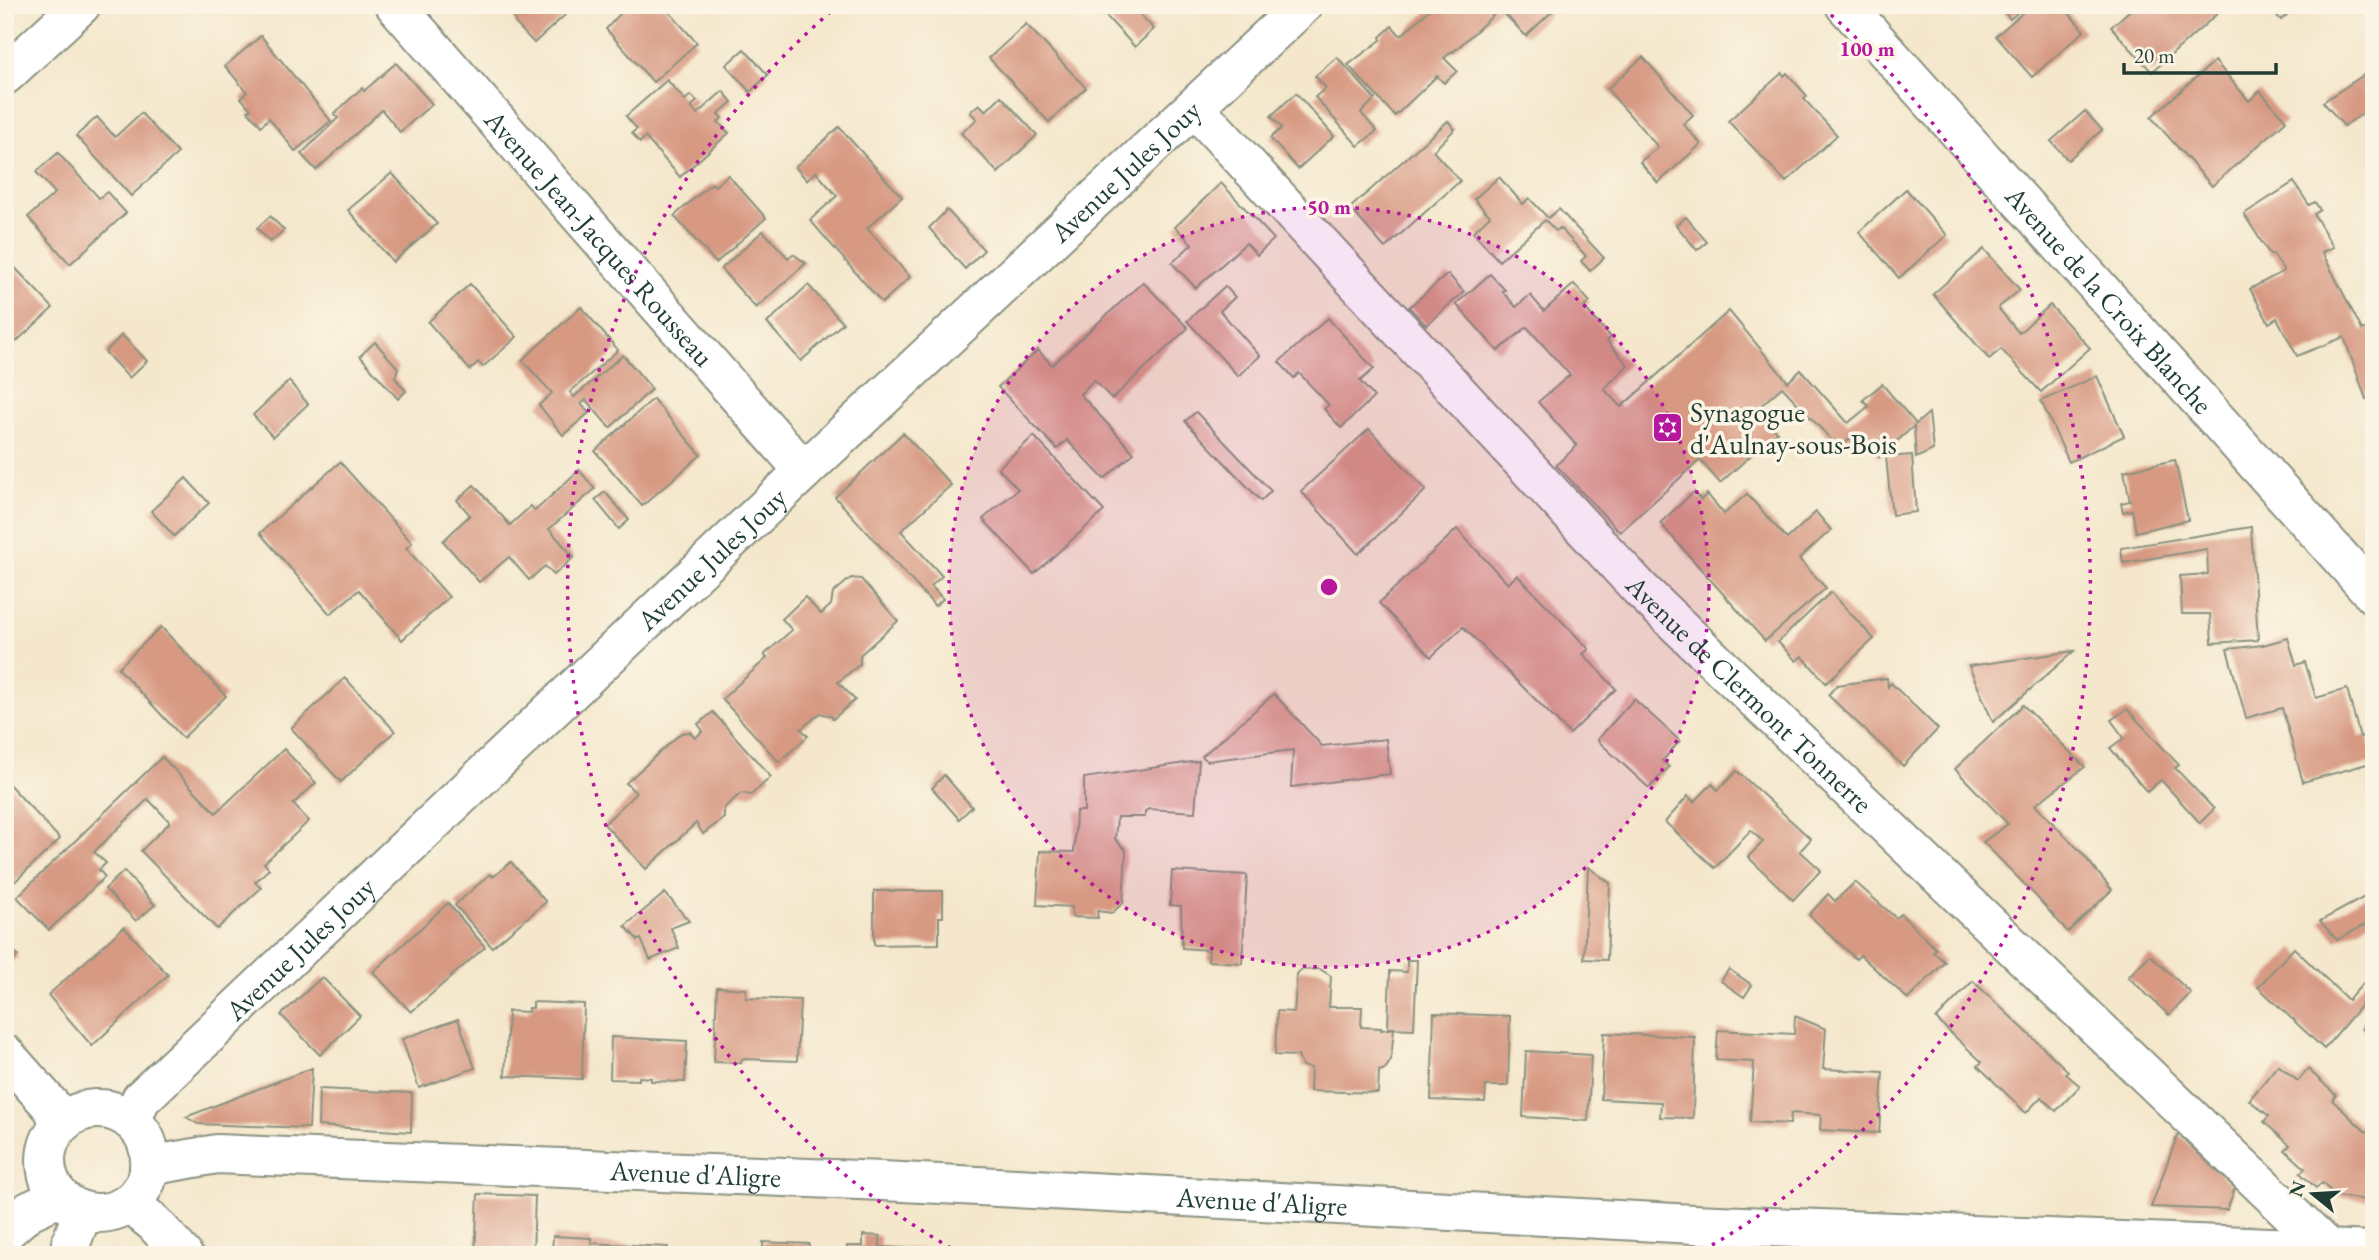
<svg xmlns="http://www.w3.org/2000/svg" width="2379" height="1260" viewBox="0 0 2379 1260" font-family="'EB Garamond',serif">
  <style>
    .building { fill: #d79982 }
    .lines { fill: none; stroke-linecap: round; stroke-linejoin: round }
    .minor-casing { stroke: #8a9280; stroke-width: 42 }
    .minor { stroke: #fff; stroke-width: 38 }
    .ring { fill: none; stroke: #b5179e; stroke-width: 3.5; stroke-dasharray: 3.5 7 }
    .labels { text-anchor: middle; dominant-baseline: central; stroke-width: 7; stroke-linejoin: round; paint-order: stroke }
    .street-label { font-size: 28px; fill: #1f3d34; stroke: #fcf5e5 }
    .poi-label { font-size: 28px; fill: #1f3d34; stroke: #fcf5e5; text-anchor: start }
    .centre { fill: #b5179e; stroke: #fcf5e5; stroke-width: 3.5 }
    .ring-label { font-size: 21px; text-anchor: middle; font-weight: bold; fill: #b5179e; stroke: #fcf5e5; stroke-width: 7; stroke-linejoin: round; paint-order: stroke }
  </style>
  <rect width="100%" height="100%" fill="#fcf5e5"/>
  <filter id="ink" filterUnits="userSpaceOnUse"><feTurbulence type="fractalNoise" baseFrequency=".0143" numOctaves="2"/><feDisplacementMap in="SourceGraphic" scale="14" xChannelSelector="R" yChannelSelector="G"/><feConvolveMatrix kernelMatrix="1 2 1 2 8 2 1 2 1" color-interpolation-filters="sRGB"/></filter>
  <filter id="wash" filterUnits="userSpaceOnUse"><feTurbulence type="fractalNoise" baseFrequency=".00686" numOctaves="4" result="noise"/><feDisplacementMap in="SourceGraphic" scale="28" xChannelSelector="R" yChannelSelector="G"/><feGaussianBlur stdDeviation="1.57" result="paint"/><feColorMatrix in="noise" values="0 0 0 0 0 0 0 0 0 0 0 0 0 0 0 0 0 1.4 0 .05"/><feComposite in="paint" operator="in"/></filter>
  <g filter="url(#wash)">
    <rect width="100%" height="100%" fill="#f4e7cc"/>
    <g id="blocks">
      <g class="building">
        <polygon points="512,5 576,5 534,43 515,23"/>
        <polygon points="628,5 663,5 697,43 653,82 606,29"/>
        <polygon points="1115,5 1131,5 1154,29 1135,47 1105,15"/>
        <polygon points="1434,5 1559,5 1526,36 1500,9 1453,52 1452,51 1444,58 1457,71 1444,83 1437,76 1395,116 1348,65 1381,40 1380,37 1392,26 1401,36"/>
        <polygon points="1998,5 2026,5 2010,19"/>
        <polygon points="2031,5 2062,5 2084,31 2032,77 1996,36"/>
        <polygon points="2136,5 2211,5 2218,13 2152,72 2111,27"/>
        <polygon points="2267,5 2298,5 2281,20"/>
        <polygon points="1026,24 1086,88 1049,122 989,58"/>
        <polygon points="261,36 331,121 295,151 269,118 261,126 248,111 251,109 241,98 247,92 225,66"/>
        <polygon points="744,49 768,75 750,92 726,65"/>
        <polygon points="1337,57 1375,99 1361,113 1377,131 1358,146 1315,97 1326,88 1315,76"/>
        <polygon points="1643,57 1693,115 1683,124 1701,144 1658,183 1640,162 1658,147 1607,89"/>
        <polygon points="2215,61 2249,101 2260,91 2286,121 2212,186 2151,117"/>
        <polygon points="396,63 432,104 400,132 382,110 316,170 301,154 338,118 334,114 362,88 364,91"/>
        <polygon points="2374,68 2374,106 2344,126 2323,102"/>
        <polygon points="1782,73 1784,76 1787,73 1807,96 1804,99 1837,135 1786,182 1728,121"/>
        <polygon points="667,80 685,100 691,95 697,101 691,107 697,114 723,91 732,102 718,114 722,118 718,122 729,133 680,177 645,137 640,143 632,133 637,129 626,116"/>
        <polygon points="1296,93 1334,136 1298,169 1270,138 1282,128 1271,116"/>
        <polygon points="1001,96 1037,135 998,173 961,133 977,119 970,112 979,104 986,111"/>
        <polygon points="2085,111 2102,130 2068,160 2051,141"/>
        <polygon points="141,113 178,153 131,196 76,136 97,117 115,137"/>
        <polygon points="1448,121 1455,129 1433,151 1460,181 1385,248 1350,208"/>
        <polygon points="839,127 902,197 867,228 910,277 882,303 810,220 837,196 816,172 807,180 795,167"/>
        <polygon points="58,153 99,198 107,192 126,213 70,264 28,217 55,193 36,172"/>
        <polygon points="392,173 437,224 393,262 348,210"/>
        <polygon points="728,175 766,218 716,263 674,216 712,183 715,186"/>
        <polygon points="1499,177 1523,204 1529,198 1548,218 1559,209 1604,258 1590,271 1581,261 1586,256 1560,228 1556,231 1545,220 1499,261 1473,232 1490,216 1474,199"/>
        <polygon points="2294,182 2309,205 2315,202 2320,210 2314,214 2333,247 2322,252 2362,330 2374,325 2374,397 2366,399 2344,337 2297,356 2277,318 2269,323 2250,289 2284,271 2273,254 2270,255 2244,214"/>
        <polygon points="1221,183 1274,239 1257,255 1246,243 1196,288 1172,263 1192,244 1175,227"/>
        <polygon points="1906,189 1947,235 1899,278 1859,232"/>
        <polygon points="947,210 984,250 965,269 929,228"/>
        <polygon points="270,216 284,230 270,242 257,228"/>
        <polygon points="1686,217 1707,242 1697,250 1676,225"/>
        <polygon points="763,231 788,258 793,254 806,263 756,308 721,269"/>
        <polygon points="1984,249 2020,290 1998,308 2019,333 2050,305 2090,348 2041,392 2001,349 1989,359 1933,294"/>
        <polygon points="5,257 53,308 5,352"/>
        <polygon points="1448,274 1464,292 1426,325 1409,307"/>
        <polygon points="1490,274 1505,290 1502,291 1516,307 1530,295 1544,311 1574,284 1590,302 1584,307 1611,337 1607,341 1628,365 1604,389 1621,407 1729,311 1788,382 1801,370 1848,423 1869,406 1863,400 1882,384 1916,424 1929,413 1933,450 1916,458 1914,426 1879,457 1857,433 1839,448 1782,387 1757,409 1777,432 1720,483 1700,460 1620,532 1556,465 1577,446 1538,402 1570,375 1527,327 1498,351 1456,304"/>
        <polygon points="1143,282 1188,328 1112,399 1094,380 1080,394 1134,453 1104,479 1067,440 1057,449 998,387 1038,350 1052,365"/>
        <polygon points="470,284 517,337 483,367 478,362 470,370 428,322"/>
        <polygon points="808,285 843,323 801,361 767,323"/>
        <polygon points="1225,286 1235,297 1220,311 1260,356 1238,376 1187,321"/>
        <polygon points="581,307 618,350 570,392 574,397 623,355 652,389 610,428 586,400 581,404 589,413 563,435 539,405 552,393 522,360"/>
        <polygon points="1328,318 1374,369 1360,381 1374,397 1341,428 1324,409 1329,405 1299,373 1294,378 1279,362"/>
        <polygon points="122,335 147,361 129,378 105,352"/>
        <polygon points="375,342 398,368 395,378 406,391 398,399 360,356"/>
        <polygon points="2097,376 2124,436 2069,462 2041,401"/>
        <polygon points="289,381 308,404 273,437 253,415"/>
        <polygon points="653,399 701,455 642,506 595,451"/>
        <polygon points="1196,412 1271,491 1261,501 1185,421"/>
        <polygon points="1369,429 1426,490 1358,554 1301,491"/>
        <polygon points="903,433 951,485 901,531 942,576 931,586 943,599 935,606 835,497"/>
        <polygon points="1034,436 1104,511 1034,574 983,519 1018,489 998,468"/>
        <polygon points="1912,455 1916,512 1892,515 1886,457"/>
        <polygon points="2175,460 2188,520 2136,532 2132,510 2123,512 2121,503 2130,501 2124,471"/>
        <polygon points="340,462 412,543 406,548 449,597 402,640 359,590 330,614 260,533"/>
        <polygon points="579,470 595,489 549,529 574,557 554,575 545,566 529,580 509,557 479,582 443,541 470,515 457,500 474,485 510,525 531,506 535,511"/>
        <polygon points="186,478 209,503 174,536 151,511"/>
        <polygon points="605,492 629,520 619,529 595,500"/>
        <polygon points="1694,492 1701,500 1707,494 1724,514 1747,494 1787,539 1816,512 1831,530 1799,559 1826,588 1765,641 1660,523"/>
        <polygon points="2251,527 2258,640 2212,643 2210,614 2182,614 2180,576 2208,574 2207,549 2123,563 2121,548"/>
        <polygon points="1457,529 1508,584 1517,575 1589,649 1583,654 1616,689 1570,734 1463,627 1431,657 1379,603"/>
        <polygon points="851,578 861,579 898,621 860,655 860,664 838,682 855,700 833,719 831,716 820,713 801,729 808,736 779,762 722,699 767,658 764,655 792,630 782,619 805,597 821,614 831,605 833,593"/>
        <polygon points="1831,592 1874,639 1826,683 1802,656 1796,661 1778,642"/>
        <polygon points="161,627 226,696 183,738 118,668"/>
        <polygon points="2288,638 2296,665 2305,662 2316,698 2347,689 2360,737 2367,735 2374,762 2303,782 2282,708 2246,718 2227,649 2263,645"/>
        <polygon points="2074,651 1993,722 1969,666"/>
        <polygon points="345,678 395,731 341,782 291,728"/>
        <polygon points="1887,678 1888,687 1891,683 1938,729 1903,766 1828,695 1837,685"/>
        <polygon points="1274,694 1322,746 1386,739 1390,774 1291,787 1293,750 1207,761 1202,756"/>
        <polygon points="1634,699 1680,741 1662,761 1669,767 1649,788 1597,740"/>
        <polygon points="2023,705 2085,767 2035,805 2081,852 2112,890 2068,932 2034,894 1983,842 2008,824 1955,769"/>
        <polygon points="2127,709 2179,765 2175,768 2214,809 2200,823 2161,780 2147,792 2110,748 2124,738 2111,720"/>
        <polygon points="713,712 771,777 751,795 741,793 724,808 724,818 703,834 696,823 646,869 604,824 636,793 626,783 681,733 690,732 695,738 703,731 698,724"/>
        <polygon points="284,749 316,783 293,804 309,821 264,863 269,869 255,882 261,888 217,929 141,851 170,822 148,799 94,852 106,863 99,870 105,877 49,930 17,897 162,757 216,813"/>
        <polygon points="1199,761 1195,812 1149,809 1145,811 1145,817 1117,817 1115,839 1126,850 1123,903 1112,913 1097,911 1098,918 1072,917 1072,907 1037,905 1040,851 1074,852 1076,811 1084,811 1084,778"/>
        <polygon points="1737,771 1811,839 1800,851 1821,870 1793,900 1748,857 1763,842 1751,830 1715,868 1665,822 1688,796 1694,802 1712,784 1718,790"/>
        <polygon points="944,775 972,807 959,819 932,788"/>
        <polygon points="5,780 60,839 5,891"/>
        <polygon points="511,862 546,902 492,947 455,905 490,874 493,877"/>
        <polygon points="1588,867 1610,883 1607,960 1584,959"/>
        <polygon points="124,871 155,905 136,921 105,889"/>
        <polygon points="1172,871 1247,875 1242,963 1208,961 1209,950 1182,948 1181,906 1170,905"/>
        <polygon points="1855,882 1896,918 1901,914 1936,949 1933,952 1945,962 1908,999 1860,955 1856,959 1809,915 1828,894 1835,901"/>
        <polygon points="874,891 943,891 943,917 939,917 939,944 874,945"/>
        <polygon points="2374,892 2374,920 2337,940 2320,921"/>
        <polygon points="665,893 689,921 671,928 679,948 650,960 641,939 638,940 625,926"/>
        <polygon points="448,903 485,947 411,1012 373,972"/>
        <polygon points="124,927 168,975 92,1046 48,995"/>
        <polygon points="5,942 18,956 5,968"/>
        <polygon points="2294,948 2348,1000 2369,977 2374,982 2374,990 2324,1049 2258,987"/>
        <polygon points="2150,955 2191,993 2169,1015 2128,977"/>
        <polygon points="1407,960 1417,960 1414,1029 1388,1028 1390,971 1407,972"/>
        <polygon points="1320,969 1331,976 1329,1007 1362,1007 1361,1027 1381,1028 1381,1030 1394,1028 1391,1060 1385,1069 1379,1071 1378,1093 1310,1091 1311,1068 1302,1066 1298,1056 1275,1055 1277,1011 1294,1012 1297,974 1301,970"/>
        <polygon points="1729,969 1752,985 1744,997 1721,981"/>
        <polygon points="322,977 360,1016 320,1055 281,1015"/>
        <polygon points="1973,981 2068,1071 2065,1073 2080,1086 2056,1111 2041,1097 2026,1113 1978,1066 1982,1062 1936,1019"/>
        <polygon points="717,987 746,989 746,998 800,1000 797,1061 742,1059 741,1063 714,1062"/>
        <polygon points="2373,991 2374,991 2374,1032 2362,1029"/>
        <polygon points="533,1002 584,1004 582,1079 505,1076 508,1011 528,1012 528,1008 533,1008"/>
        <polygon points="1434,1013 1510,1016 1508,1086 1486,1086 1485,1102 1431,1100"/>
        <polygon points="1795,1016 1826,1029 1823,1069 1883,1072 1879,1133 1820,1130 1821,1115 1791,1113 1790,1124 1750,1122 1754,1062 1716,1060 1718,1030 1794,1034"/>
        <polygon points="458,1019 475,1068 419,1088 402,1039"/>
        <polygon points="1604,1033 1695,1037 1693,1118 1660,1117 1661,1102 1601,1099"/>
        <polygon points="611,1037 687,1041 685,1082 651,1081 651,1078 639,1077 639,1080 610,1079"/>
        <polygon points="1526,1051 1591,1055 1588,1121 1523,1117"/>
        <polygon points="2278,1065 2298,1081 2308,1069 2336,1095 2332,1100 2351,1118 2365,1131 2374,1132 2374,1201 2336,1196 2322,1183 2316,1188 2300,1173 2305,1168 2285,1150 2290,1145 2264,1122 2269,1116 2249,1100"/>
        <polygon points="312,1068 309,1128 198,1124 186,1117"/>
        <polygon points="319,1089 412,1093 411,1132 318,1126"/>
        <polygon points="2178,1134 2235,1188 2227,1210 2151,1207"/>
        <polygon points="478,1194 535,1196 533,1255 475,1255"/>
        <polygon points="863,1235 880,1236 880,1247 923,1249 923,1255 847,1255 847,1246 863,1246"/>
        <polygon points="553,1236 591,1238 591,1243 668,1247 668,1255 552,1255"/>
        <polygon points="763,1242 809,1244 808,1255 763,1255"/>
      </g>
    </g>
  </g>
  <g filter="url(#ink)">
    <use href="#blocks" fill-opacity="0" stroke="#8a9280" stroke-width="2"/>
    <g class="lines">
      <defs>
        <g id="minor">
          <path id="s1" d="M395 5 804 471"/>
          <path id="s2" d="M1845 5 2374 595"/>
          <polyline points="5,75 81,5"/>
          <path id="s3" d="M1195 108 1641 590 2327 1248 2329 1255"/>
          <polyline points="5,1054 53,1108 60,1125"/>
          <circle cx="98" cy="1161" r="52"/>
          <path id="s4" d="M131 1121 141 1099 804 471 1303 5"/>
          <path id="s5" d="M149 1166 217 1154 883 1181 1694 1224 2374 1251"/>
          <polyline points="129,1203 154,1223 183,1255"/>
          <polyline points="5,1232 29,1211 59,1197"/>
          <polyline points="69,1255 71,1243 83,1211"/>
        </g>
      </defs>
      <use href="#minor" class="minor-casing"/>
      <use href="#minor" class="minor"/>
    </g>
  </g>
  <circle cx="1329" cy="587" r="380" fill="#b5179e" fill-opacity=".12"/>
  <g class="ring">
    <circle cx="1329" cy="587" r="380"/>
    <path d="M960 1253A761 761 0 0 1 835 8M1823 8A761 761 0 0 1 1698 1253"/>
  </g>
  <defs>
    <symbol id="synagogue-square" viewBox="-11 -11 22 22"><rect x="-9" y="-9" width="18" height="18" rx="4" fill="#b5179e" stroke="#fcf5e5"/><path d="M0-6.5L5.6 3.2H-5.6ZM0 6.5L5.6-3.2H-5.6Z" fill="#fff"/></symbol>
  </defs>
  <g fill-rule="evenodd">
    <use href="#synagogue-square" x="1650" y="410" width="35" height="35"/>
  </g>
  <g class="labels">
    <g class="street-label">
      <text stroke="none"><textPath href="#s4" startOffset="1377">Avenue Jules Jouy</textPath></text>
      <text stroke="none"><textPath href="#s1" startOffset="310">Avenue Jean-Jacques Rousseau</textPath></text>
      <text stroke="none"><textPath href="#s2" startOffset="396">Avenue de la Croix Blanche</textPath></text>
      <text stroke="none"><textPath href="#s4" startOffset="810">Avenue Jules Jouy</textPath></text>
      <text stroke="none"><textPath href="#s3" startOffset="807">Avenue de Clermont Tonnerre</textPath></text>
      <text stroke="none"><textPath href="#s4" startOffset="243">Avenue Jules Jouy</textPath></text>
      <text stroke="none"><textPath href="#s5" startOffset="548">Avenue d'Aligre</textPath></text>
      <text stroke="none"><textPath href="#s5" startOffset="1115">Avenue d'Aligre</textPath></text>
    </g>
    <g class="poi-label">
      <text x="1690" y="412">Synagogue<tspan x="1690" dy="32">d'Aulnay-sous-Bois</tspan></text>
    </g>
  </g>
  <circle cx="1329" cy="587" r="10" class="centre"/>
  <g class="ring-label">
    <text x="1867" y="56">100 m</text>
    <text x="1329" y="214">50 m</text>
  </g>
  <rect width="2379" height="1260" fill="none" stroke="#fcf5e5" stroke-width="28"/>
  <g transform="translate(2313 1194) rotate(288)" stroke="#fcf5e5" stroke-width="5" paint-order="stroke">
  <path d="M0-5L12 26L0 18L-12 26Z" fill="#1f3d34"/>
  <text y="-10" font-size="19" font-weight="bold" text-anchor="middle" fill="#1f3d34">N</text>
  </g>
  <path d="M2124 63v10h152v-10" fill="none" stroke="#1f3d34" stroke-width="3.5"/>
  <text x="2134" y="63" font-size="21" fill="#1f3d34" stroke="#fcf5e5" stroke-width="5" paint-order="stroke">20 m</text>
</svg>
